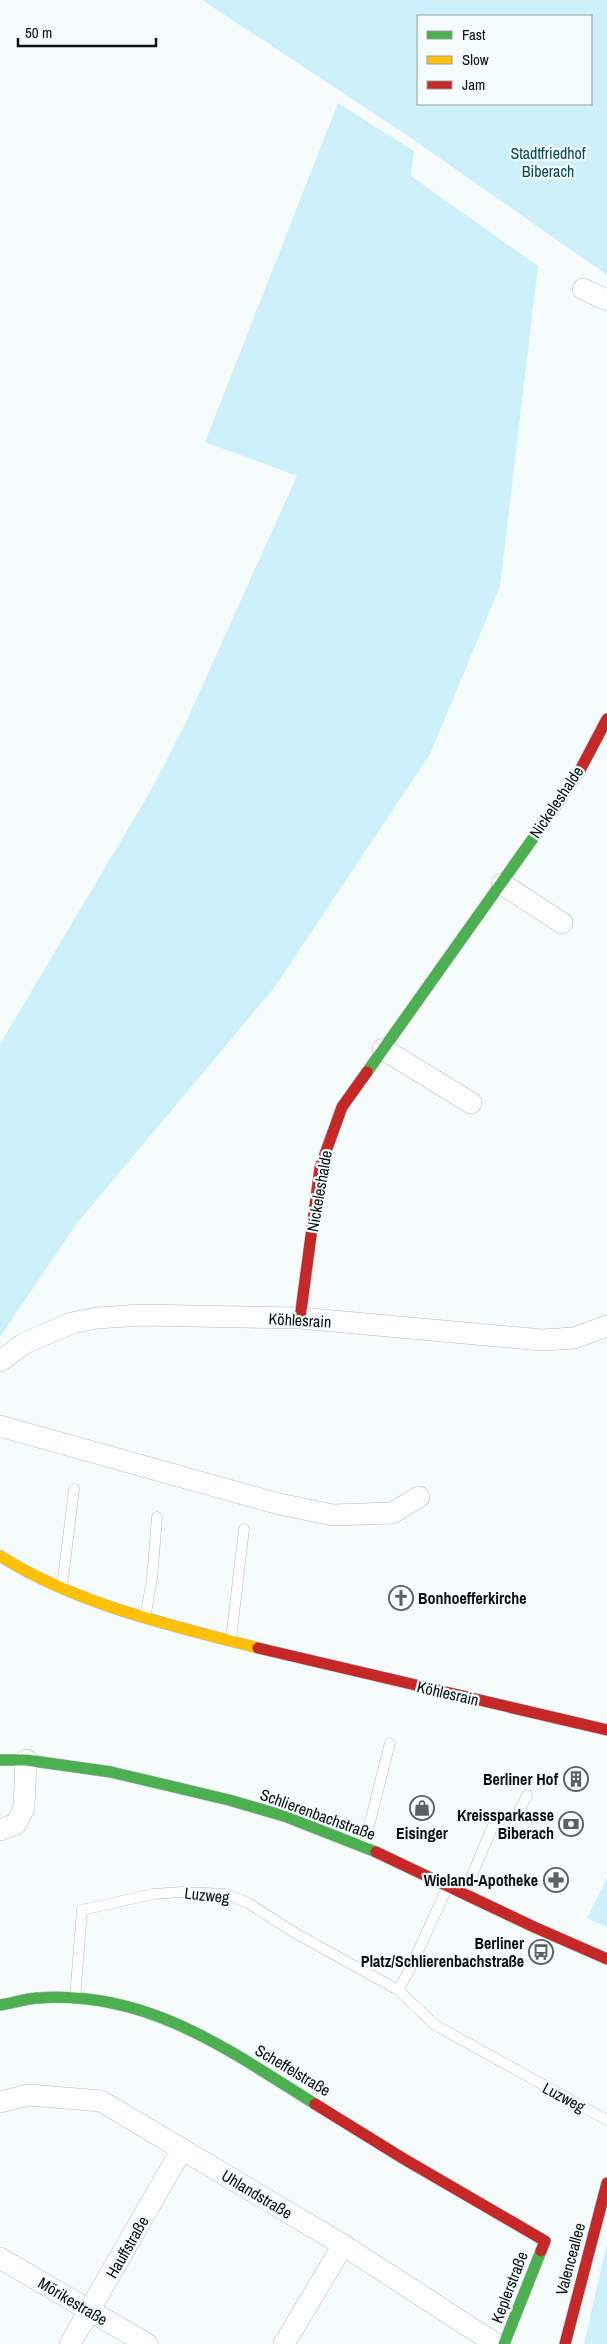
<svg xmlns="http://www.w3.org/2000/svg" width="607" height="2344" viewBox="0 0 607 2344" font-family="'Archivo Narrow',sans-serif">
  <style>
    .green { fill: #cdf1fa; fill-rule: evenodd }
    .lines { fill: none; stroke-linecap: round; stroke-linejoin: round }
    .lane-casing { stroke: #b6bbbd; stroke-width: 11 }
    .street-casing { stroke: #b6bbbd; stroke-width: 22 }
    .fast-casing { stroke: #b6bbbd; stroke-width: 12 }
    .slow-casing { stroke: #b6bbbd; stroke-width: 12 }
    .jam-casing { stroke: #b6bbbd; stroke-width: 12 }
    .lane { stroke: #fefeff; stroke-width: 10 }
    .street { stroke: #fefeff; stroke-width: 21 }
    .fast { stroke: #4caf50; stroke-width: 11 }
    .slow { stroke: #ffc107; stroke-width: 11 }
    .jam { stroke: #c62828; stroke-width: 11 }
    .labels { text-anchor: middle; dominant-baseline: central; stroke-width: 4.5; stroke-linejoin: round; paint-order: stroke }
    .park-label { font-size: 16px; fill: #024a57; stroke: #f4fcfe }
    .street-label { font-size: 16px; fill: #091012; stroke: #f4fcfe }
    .poi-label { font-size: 16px; font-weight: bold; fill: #091012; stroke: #f4fcfe; text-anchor: end }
  </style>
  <rect width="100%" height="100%" fill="#f6fbfc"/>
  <g class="green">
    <path d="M202 0H607V275L408 136ZM418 16H591V104H418Z"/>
    <polygon points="338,103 414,151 411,176 538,266 500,586 430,754 274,988 77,1223 0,1337 0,1044 153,787 186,722 297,476 205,442"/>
    <polygon points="607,1878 607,1927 587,1918"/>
    <polygon points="607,2243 607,2344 584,2344"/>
  </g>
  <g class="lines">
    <defs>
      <g id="lane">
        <polyline points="62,1588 74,1489"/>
        <polyline points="145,1618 152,1579 157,1517"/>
        <polyline points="231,1639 244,1529"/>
        <polyline points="364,1846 390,1743"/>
        <polyline points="465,1892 497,1816 513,1823 527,1795"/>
        <polyline points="398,1990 409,1971 448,1886"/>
        <polyline points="75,1998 82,1910 153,1894 182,1892 226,1894 248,1903 295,1933 398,1990 435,2025 607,2120"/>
      </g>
      <g id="street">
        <polyline points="583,289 607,300"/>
        <polyline points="502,884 562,923"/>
        <polyline points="383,1049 471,1103"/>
        <polyline points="0,1361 25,1343 72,1323 97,1318 141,1315 300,1318 542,1340 574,1338 607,1326"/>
        <polyline points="0,1426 279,1504 333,1515 392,1513 419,1497"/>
        <polyline points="0,1830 16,1824 24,1808 26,1760"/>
        <polyline points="0,2102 28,2095 101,2101 343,2245 496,2344"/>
        <polyline points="0,2258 147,2344"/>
        <polyline points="70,2344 182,2149"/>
        <polyline points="284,2344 343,2245"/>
      </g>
      <g id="fast">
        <polyline points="367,1072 556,806"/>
        <polyline points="0,1760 26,1760 111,1772 229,1800 284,1816 376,1852"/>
        <path d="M0 2005C12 2003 25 1999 37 1998 147 1990 227 2049 315 2104"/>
        <polyline points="504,2344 541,2251"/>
      </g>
      <path id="slow" d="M0 1556C78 1605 170 1625 258 1648"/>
      <g id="jam">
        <polyline points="556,806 579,772 607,719"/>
        <polyline points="300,1318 320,1168 342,1107 367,1072"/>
        <polyline points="258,1648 607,1730"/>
        <polyline points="376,1852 534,1927 607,1959"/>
        <polyline points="315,2104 404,2159 545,2241 541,2251"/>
        <polyline points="565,2344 607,2183"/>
      </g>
    </defs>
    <use href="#lane" class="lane-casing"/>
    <use href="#street" class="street-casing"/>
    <use href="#fast" class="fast-casing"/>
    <use href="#slow" class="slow-casing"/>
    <use href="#jam" class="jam-casing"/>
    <use href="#lane" class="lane"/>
    <use href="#street" class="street"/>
    <use href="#fast" class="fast"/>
    <use href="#slow" class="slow"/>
    <use href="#jam" class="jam"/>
  </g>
  <defs>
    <symbol id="church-ring" viewBox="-11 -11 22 22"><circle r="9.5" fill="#f4fcfe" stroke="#5c6264" stroke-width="1.5"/><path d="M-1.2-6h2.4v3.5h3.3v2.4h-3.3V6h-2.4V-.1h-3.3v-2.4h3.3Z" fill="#5c6264"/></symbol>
    <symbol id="building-ring" viewBox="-11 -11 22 22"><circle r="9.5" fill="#f4fcfe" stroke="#5c6264" stroke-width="1.5"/><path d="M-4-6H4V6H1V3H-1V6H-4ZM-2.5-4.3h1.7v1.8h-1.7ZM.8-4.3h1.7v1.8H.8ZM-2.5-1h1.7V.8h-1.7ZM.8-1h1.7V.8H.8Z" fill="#5c6264"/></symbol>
    <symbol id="shop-ring" viewBox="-11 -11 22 22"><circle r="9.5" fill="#f4fcfe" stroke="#5c6264" stroke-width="1.5"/><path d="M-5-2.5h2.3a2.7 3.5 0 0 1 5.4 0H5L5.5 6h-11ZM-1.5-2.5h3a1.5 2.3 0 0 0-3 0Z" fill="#5c6264"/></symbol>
    <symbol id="bank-ring" viewBox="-11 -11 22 22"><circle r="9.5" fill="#f4fcfe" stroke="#5c6264" stroke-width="1.5"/><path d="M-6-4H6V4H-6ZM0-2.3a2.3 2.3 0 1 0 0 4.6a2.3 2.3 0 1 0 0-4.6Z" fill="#5c6264"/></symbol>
    <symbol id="pharmacy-ring" viewBox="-11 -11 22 22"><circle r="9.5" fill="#f4fcfe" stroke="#5c6264" stroke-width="1.5"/><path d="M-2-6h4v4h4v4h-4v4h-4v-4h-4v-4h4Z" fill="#5c6264"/></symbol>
    <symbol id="bus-ring" viewBox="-11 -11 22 22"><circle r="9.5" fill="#f4fcfe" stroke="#5c6264" stroke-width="1.5"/><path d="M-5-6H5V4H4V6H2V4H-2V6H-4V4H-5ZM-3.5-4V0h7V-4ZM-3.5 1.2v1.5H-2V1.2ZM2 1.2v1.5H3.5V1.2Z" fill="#5c6264"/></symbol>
  </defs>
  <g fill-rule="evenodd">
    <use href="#church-ring" x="387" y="1584" width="28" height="28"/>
    <use href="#building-ring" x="562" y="1765" width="28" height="28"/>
    <use href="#shop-ring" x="408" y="1794" width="28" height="28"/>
    <use href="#bank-ring" x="557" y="1810" width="28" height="28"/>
    <use href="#pharmacy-ring" x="542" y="1866" width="28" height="28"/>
    <use href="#bus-ring" x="527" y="1938" width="28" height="28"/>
  </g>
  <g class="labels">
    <g class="park-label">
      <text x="548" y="153">Stadtfriedhof<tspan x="548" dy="18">Biberach</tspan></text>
    </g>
    <g class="street-label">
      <text transform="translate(556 802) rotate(-56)">Nickeleshalde</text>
      <text transform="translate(319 1191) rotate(-80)">Nickeleshalde</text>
      <text transform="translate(300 1320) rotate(3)">Köhlesrain</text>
      <text transform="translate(448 1693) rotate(13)">Köhlesrain</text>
      <text transform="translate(318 1814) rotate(20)">Schlierenbachstraße</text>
      <text transform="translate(207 1895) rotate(6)">Luzweg</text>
      <text transform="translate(293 2070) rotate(31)">Scheffelstraße</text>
      <text transform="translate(564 2097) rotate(28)">Luzweg</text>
      <text transform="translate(257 2194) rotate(31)">Uhlandstraße</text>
      <text transform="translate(127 2247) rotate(-60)">Hauffstraße</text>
      <text transform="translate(570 2259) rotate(-75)">Valenceallee</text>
      <text transform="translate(509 2287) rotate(-69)">Keplerstraße</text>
      <text transform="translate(73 2301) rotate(31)">Mörikestraße</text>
    </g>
    <g class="poi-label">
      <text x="418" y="1598" text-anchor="start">Bonhoefferkirche</text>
      <text x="558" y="1779">Berliner Hof</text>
      <text x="554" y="1815">Kreissparkasse<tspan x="554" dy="18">Biberach</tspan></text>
      <text x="422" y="1833" text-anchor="middle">Eisinger</text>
      <text x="538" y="1880">Wieland-Apotheke</text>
      <text x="524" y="1943">Berliner<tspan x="524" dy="18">Platz/Schlierenbachstraße</tspan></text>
    </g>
  </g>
  <rect x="417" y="15" width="175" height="90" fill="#f4fcfe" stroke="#969ea0"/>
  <rect x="427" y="31" width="25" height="8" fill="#4caf50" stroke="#969ea0"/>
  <text x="462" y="40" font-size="15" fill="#091012">Fast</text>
  <rect x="427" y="56" width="25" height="8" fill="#ffc107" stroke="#969ea0"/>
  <text x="462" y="65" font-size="15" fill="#091012">Slow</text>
  <rect x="427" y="81" width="25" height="8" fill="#c62828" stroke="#969ea0"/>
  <text x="462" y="90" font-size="15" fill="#091012">Jam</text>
  <path d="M18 38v8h138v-8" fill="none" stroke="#091012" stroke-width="2.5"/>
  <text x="25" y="38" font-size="15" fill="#091012" stroke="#f4fcfe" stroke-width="4" paint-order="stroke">50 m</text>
</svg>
